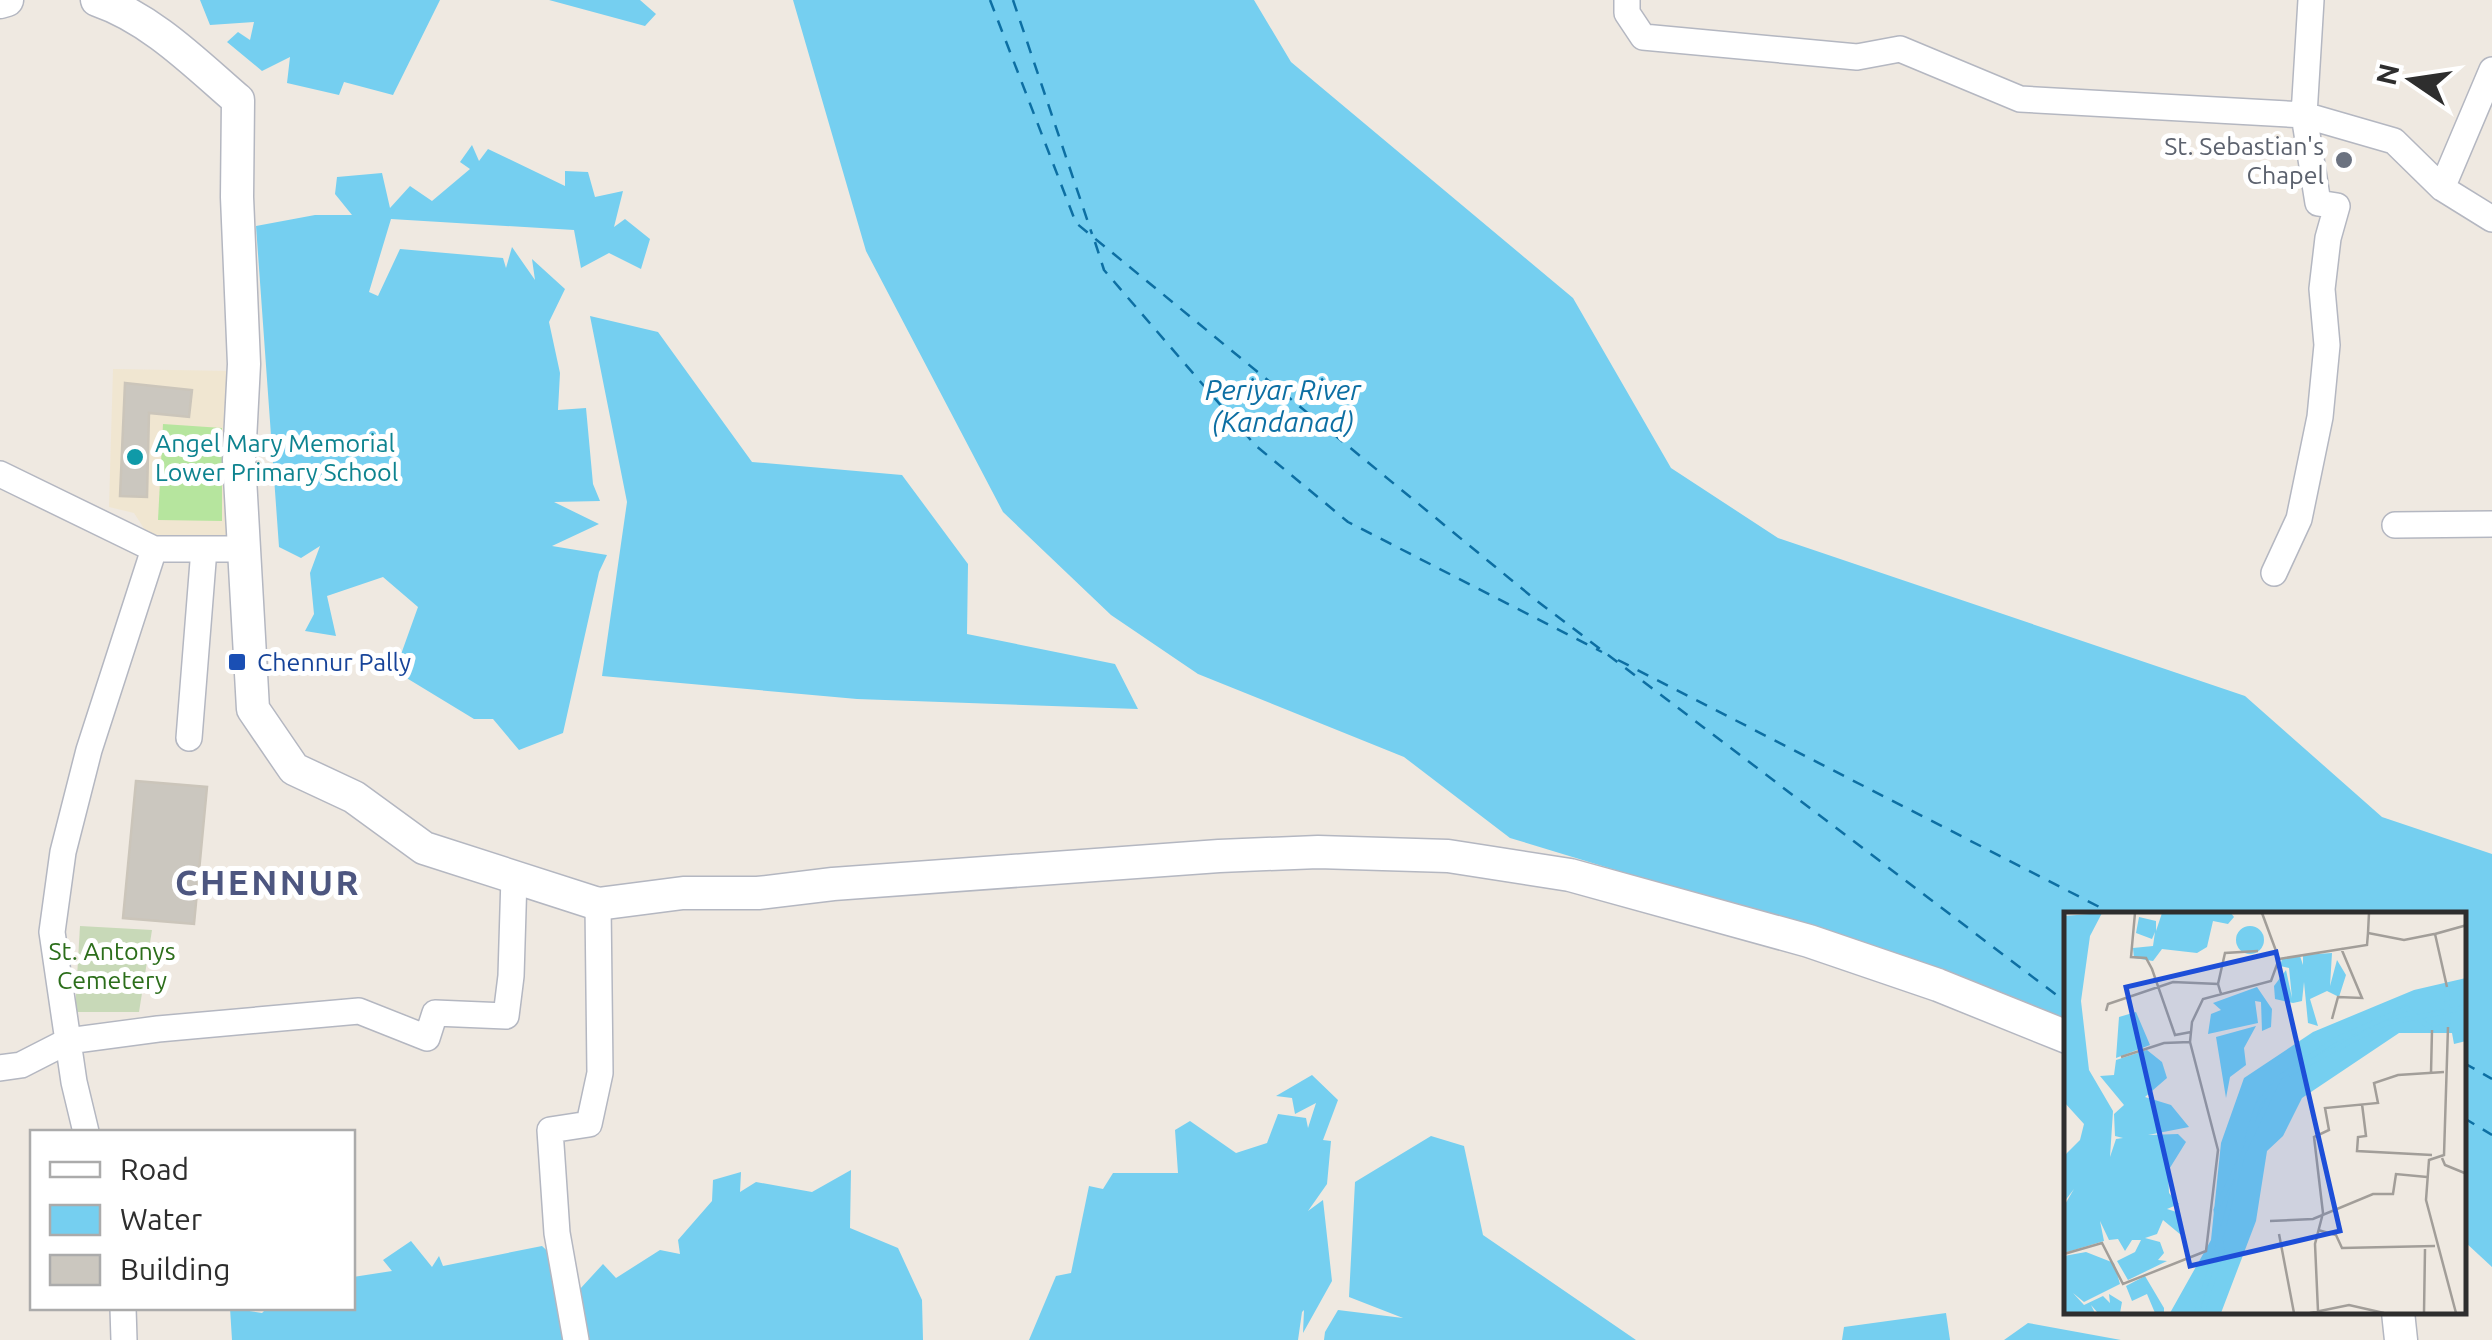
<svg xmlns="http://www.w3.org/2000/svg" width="2492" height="1340" font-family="Ubuntu,sans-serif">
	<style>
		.education { fill: #f0e6d1 }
		.green { fill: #b6e59e }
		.cemetery { fill: #c8d9b8 }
		.water { fill: #75cff0 }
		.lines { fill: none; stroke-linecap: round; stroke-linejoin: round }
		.ferry { stroke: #0d6fa3; stroke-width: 2.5; stroke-dasharray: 12 10; stroke-linecap: butt }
		.building { fill: #cbc7bf; stroke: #cbc5ba; stroke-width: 2.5 }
		.minor-casing { stroke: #b4b7c1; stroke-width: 28 }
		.tertiary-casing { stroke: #b4b7c1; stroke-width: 35 }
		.minor { stroke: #fff; stroke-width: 25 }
		.tertiary { stroke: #fff; stroke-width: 32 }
		.worship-dot { fill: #6b7280; stroke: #fff; stroke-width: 4 }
		.culture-dot { fill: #0f9aa8; stroke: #fff; stroke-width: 4 }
		.transit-dot { fill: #1a4fb4; stroke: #fff; stroke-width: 4 }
		.labels { text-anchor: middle; stroke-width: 10; stroke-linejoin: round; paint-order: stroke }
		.worship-label { font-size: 25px; fill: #5b616d; stroke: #fff; text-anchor: end }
		.culture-label { font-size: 25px; fill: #0d838f; stroke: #fff; text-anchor: start }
		.transit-label { font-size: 25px; fill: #164399; stroke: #fff; text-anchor: start }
		.park-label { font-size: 25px; fill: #2c6e1b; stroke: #fff }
		.water-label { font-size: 28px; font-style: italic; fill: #0d6fa3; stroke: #fff }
		.district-label { font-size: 35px; font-weight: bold; letter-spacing: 2.5px; fill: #4d5680; stroke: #fff }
		.inset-river { fill: none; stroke: #75cff0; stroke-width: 5 }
		.inset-road { fill: none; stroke: #a29e99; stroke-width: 2.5 }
		.view { fill: #1d4ed8; fill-opacity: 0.15; stroke: #1d4ed8; stroke-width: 5 }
		.inset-edge { fill: none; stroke: #2e2e2e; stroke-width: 5 }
	</style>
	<rect width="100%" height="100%" fill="#efe9e1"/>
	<path class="education" d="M113 369 232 371 235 535 149 536 134 513 109 507Z"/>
	<path class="green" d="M163 424 222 428V521L158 520Z"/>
	<path class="cemetery" d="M80 926 152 930 139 1012H75Z"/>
	<path class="water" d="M200 0H440L393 95 344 82 339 95 287 83 290 57 262 71 227 42 238 32 250 40 254 22 210 25Z
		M549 0H640L656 14 645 26Z
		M793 0H1254L1291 62 1573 298 1671 468 1778 538 2245 696 2382 817 2492 854V1267L2465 1242 2464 915H2067V1020L1856 943 1510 838 1404 757 1198 674 1111 615 1003 512 866 251Z
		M472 145 479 161 488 149 565 186V171L588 172 595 197 623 191 614 227 625 219 650 239 641 269 609 253 581 268 574 230 391 219 369 292 378 296 400 249 503 258 506 268 512 247 535 280 532 259 565 289 549 322 560 373 558 410 586 408 593 484 600 501 554 502 599 524 552 546 607 555 599 572 563 733 519 750 493 719H474L395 671 418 607 383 577 327 596 336 636 305 631 314 614 310 573 320 546 301 558 279 547 256 226 315 215H352L335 194 337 177 382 173 390 208 410 186 432 201 470 169 460 162Z
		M590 316 658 332 752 462 902 475 968 564 967 634 1115 664 1138 709 857 699 602 676 627 502Z
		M1312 1075 1338 1100 1323 1140 1331 1141 1327 1184 1308 1211 1323 1200 1332 1281 1303 1333 1304 1310 1302 1312 1298 1340H1029L1056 1276 1071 1273 1089 1186 1103 1189 1113 1173H1178L1175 1130 1190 1121 1236 1153 1267 1143 1278 1114 1306 1118 1308 1128 1316 1103 1295 1114 1292 1098 1276 1096Z
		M1431 1136 1464 1146 1483 1235 1636 1340H1324L1325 1332 1338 1310 1403 1318 1349 1297 1355 1182Z
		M851 1170 850 1228 898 1248 922 1300 923 1340H585L580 1289 603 1264 616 1278 660 1250 680 1254 678 1240 712 1201 713 1180 741 1172 740 1192 756 1182 812 1192Z
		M411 1241 432 1267 439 1256 443 1266 542 1246 556 1259 565 1340H232L230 1308 262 1313 267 1308H352L353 1277 392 1271 383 1260Z
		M1946 1313 1950 1340H1842L1844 1327Z
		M2028 1323 2121 1340H2004Z"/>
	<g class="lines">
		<path class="ferry" d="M990 0 1076 223 1537 601 2067 1003
			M1013 0 1092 234
			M1095 242 1104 270 1255 445 1348 522 1602 652
			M1618 660 2115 915
			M2464 1063 2492 1079
			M2464 1118 2492 1135"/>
	</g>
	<path class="building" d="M125 383 192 390 189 417 149 413 147 497 120 496Z
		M136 781 207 787 194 924 123 918Z"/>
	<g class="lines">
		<defs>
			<path id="minor" d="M1627 0V13L1643 37 1857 57 1900 49 2020 99 2304 115 2394 141 2442 188 2492 219
				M2442 188 2492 70
				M0 474 154 549
				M2395 525 2492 524
				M2274 573 2299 519 2320 417 2327 345 2322 289 2328 238 2337 206 2318 203 2304 115 2311 0
				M189 738 204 549
				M0 1068 21 1065 68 1041 158 1029 359 1011 427 1038 435 1013 506 1016 511 976 514 877
				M86 1132 74 1082 52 932 63 852 89 750 154 549H246
				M123 1308 124 1340
				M576 1340 557 1233 550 1130 589 1124 600 1073 598 904"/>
			<path id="tertiary" d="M97 0C152 19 195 63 238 100L237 197 244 364 239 460 253 709 294 769 354 797 424 848 598 904 683 893H758L833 884 1219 856 1318 852 1448 856 1570 875 1809 941 1938 985 2067 1037
				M0 2 7 0
				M2398 1312 2401 1340"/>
		</defs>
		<use href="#minor" class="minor-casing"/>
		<use href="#tertiary" class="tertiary-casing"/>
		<use href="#minor" class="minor"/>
		<use href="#tertiary" class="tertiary"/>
	</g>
	<circle class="worship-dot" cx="2344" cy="160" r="10"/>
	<circle class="culture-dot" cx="135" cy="457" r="10"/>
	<rect class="transit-dot" x="227" y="652" width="20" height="20" rx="5"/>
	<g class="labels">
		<g class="worship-label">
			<text x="2324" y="155">St. Sebastian's<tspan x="2324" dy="29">Chapel</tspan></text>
		</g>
		<g class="culture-label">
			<text x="155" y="452">Angel Mary Memorial<tspan x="155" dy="29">Lower Primary School</tspan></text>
		</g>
		<g class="transit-label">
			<text x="257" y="671">Chennur Pally</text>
		</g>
		<g class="park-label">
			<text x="112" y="960">St. Antonys<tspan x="112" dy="29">Cemetery</tspan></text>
		</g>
		<g class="water-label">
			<text x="1283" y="400">Periyar River<tspan x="1283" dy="32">(Kandanad)</tspan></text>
		</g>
		<g class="district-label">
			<text x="268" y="895">CHENNUR</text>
		</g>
	</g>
	<g transform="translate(2064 912)">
		<rect width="402" height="402" fill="#efe9e1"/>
		<path d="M38 1 26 24 17 89 25 158 49 199 46 245 52 227 59 226 51 224 50 202 60 193 36 164 50 163 52 148 83 138 98 150 103 166 81 185 107 193 125 215 84 223 114 222 122 230 104 259 105 281 115 292 103 297 116 301 117 323 99 308 93 322 81 326 96 330 100 341 94 348 103 349 64 368 53 349 71 340 77 328H68L61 339 54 327 45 328 36 309 40 329 0 341V294L10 277 0 290V244L16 228 20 212 0 190V4ZM98 1H167L170 5 164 12 149 9 143 35 133 41 98 37 89 49 70 46 69 36 89 34 91 20 88 27 72 21 75 5 92 9V19ZM172 28a14 14 0 1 1 28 0a14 14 0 1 1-28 0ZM268 41 266 74 273 48 282 63 275 85 263 79 246 87 254 114 244 111 240 70 238 89 229 91 211 87 210 74 222 58 228 86 225 56 216 54 218 47 236 44 239 53V43ZM402 66V129L390 132 388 121H335L238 186 219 224 203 239 192 309 157 401H106L147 328 157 231 180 166 249 120 350 78ZM193 75 208 97 207 115 198 119 197 90 191 89 194 111 144 122 147 102 157 98 149 91ZM72 100 86 133 52 146 55 105ZM192 114 180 136 182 153 166 165 162 186 152 125ZM22 340 50 351 56 372 20 390 9 381 20 393 39 384 46 391 45 382 58 390 56 401H34L27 393 31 401H0V344ZM81 364 100 396V401H91L83 382 68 389 62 374Z" fill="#75cff0"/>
		<path class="inset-river" d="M383 76 384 113M224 162 320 112 403 95M183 227 194 192 213 169M157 324 178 245M132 401 155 331M138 401 158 339 152 298 215 166 269 129 343 96 368 118 379 114"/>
		<path class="inset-road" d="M71 1 67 45 82 46 88 57 111 123 127 120M198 1 215 47M305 1 304 21 340 28 370 22M215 47 303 33 304 21M154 72 161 41 194 39M383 75 371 22 403 13M42 99 44 92 109 70 154 72 157 82M268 107 274 85 298 86 277 36M384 115 380 243 365 248 362 288 392 401M57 145 100 131 126 130M367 161 368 118M298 192 302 224 294 225 293 239 368 243M378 246 381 253 403 262M206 309 249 307 309 282H329L332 262 363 265M254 318 272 323 278 336 371 334M215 322 230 401M0 342 38 331 59 372 142 339 154 238 126 130 128 110 139 87 207 69 215 47M254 399 251 332 259 301 250 225 265 218 261 196 314 191 310 171 334 163 380 160M246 401 285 393 320 401M360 401 361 337"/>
		<path class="view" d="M212 40 276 319 126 354 62 75Z"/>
		<rect width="402" height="402" class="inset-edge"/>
	</g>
	<rect x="30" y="1130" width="325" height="180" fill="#ffffff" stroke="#ababab" stroke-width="2.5"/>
	<rect x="50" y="1162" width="50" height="15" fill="#ffffff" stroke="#ababab" stroke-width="2.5"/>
	<text x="120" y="1180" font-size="30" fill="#2e2e2e">Road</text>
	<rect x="50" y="1205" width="50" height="30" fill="#75cff0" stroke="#ababab" stroke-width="2.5"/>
	<text x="120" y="1230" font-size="30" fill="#2e2e2e">Water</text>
	<rect x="50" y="1255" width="50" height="30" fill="#cbc7bf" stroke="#ababab" stroke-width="2.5"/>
	<text x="120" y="1280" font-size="30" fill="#2e2e2e">Building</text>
	<g transform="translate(2412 80) rotate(283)" stroke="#ffffff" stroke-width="8" paint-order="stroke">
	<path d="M0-8L18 38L0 25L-18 38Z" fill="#2e2e2e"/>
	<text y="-15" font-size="28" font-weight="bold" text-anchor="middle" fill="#2e2e2e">N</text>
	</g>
</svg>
